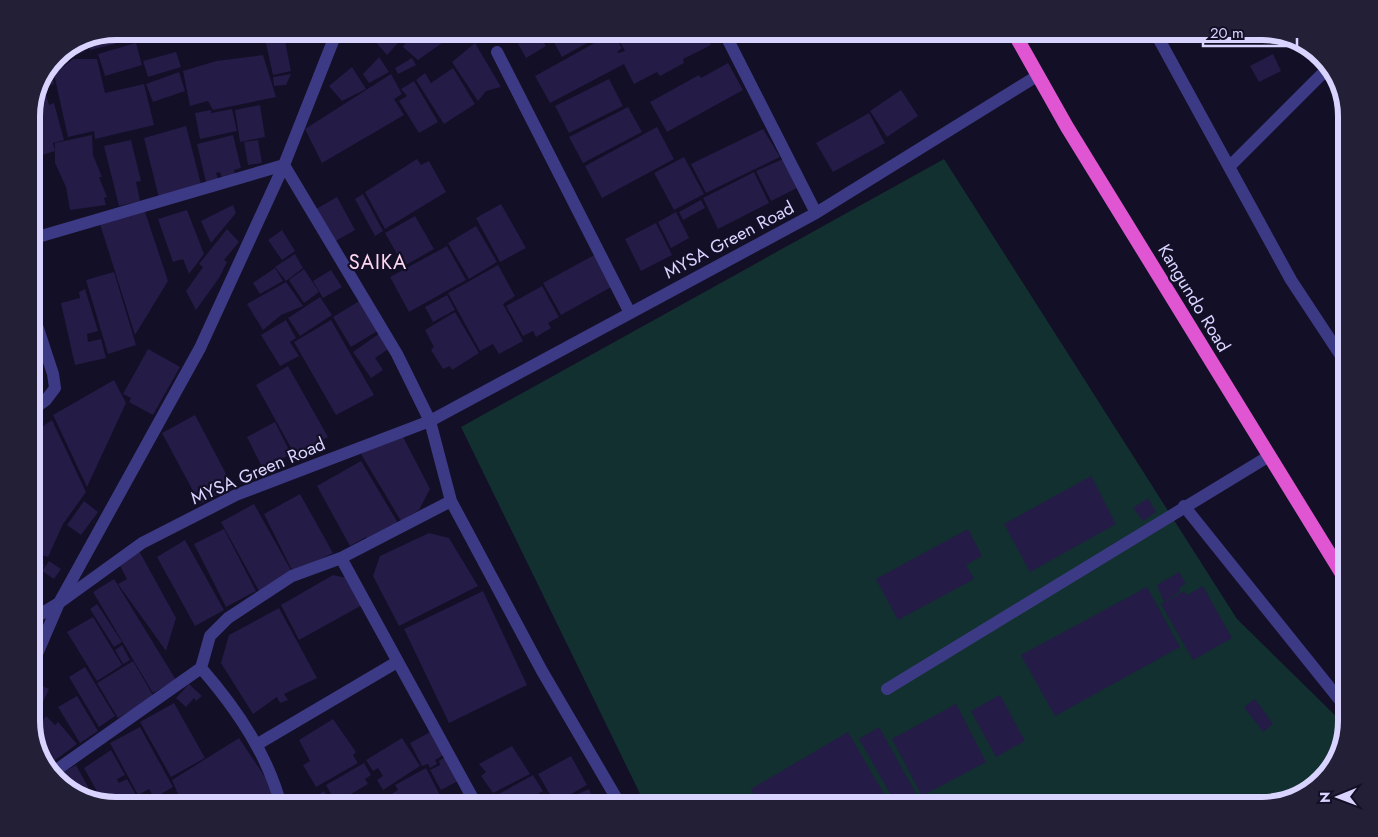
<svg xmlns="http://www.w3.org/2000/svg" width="1378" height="837" font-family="Jost,sans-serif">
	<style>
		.green { fill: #12302f }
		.building { fill: #241b47 }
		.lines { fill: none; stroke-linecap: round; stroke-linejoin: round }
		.service { stroke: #3d3a85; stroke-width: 12 }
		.minor { stroke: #3d3a85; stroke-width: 12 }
		.trunk { stroke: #e055d1; stroke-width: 14 }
		.labels { text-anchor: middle; stroke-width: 4.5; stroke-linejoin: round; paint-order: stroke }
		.street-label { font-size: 18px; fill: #d9d4ff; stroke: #130f26 }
		.quarter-label { font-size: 20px; letter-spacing: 1px; fill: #ffd6f0; stroke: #130f26 }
		.rim { fill: none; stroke: #d9d4ff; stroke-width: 6 }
	</style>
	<rect width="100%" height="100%" fill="#130f26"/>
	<path class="green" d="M944 159 1237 619 1346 726 1335 764 1305 794 1263 806H646L461 427Z"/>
	<path class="building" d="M670 34 672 38V34H705L711 45 683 59 684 63 660 76 657 72 634 84 624 64 550 103 535 76 609 35H614L622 48 617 52 618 53 625 51 616 35Z
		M528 35H539L546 46 526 58 517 42Z
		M550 35H601L562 57Z
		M284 36 291 71 273 75 265 39Z
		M373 36H402L398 43 387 55 372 38Z
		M409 36H445L449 38 418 60 403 47Z
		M143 37 90 50 87 38Z
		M82 39 84 52 55 58 56 56Z
		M136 43 142 65 105 76 98 54Z
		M475 43 501 87 486 91 478 101 452 62Z
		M176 52 181 67 148 77 143 61Z
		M1273 54 1281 71 1259 82 1250 66Z
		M263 55 276 97 213 110 208 101 190 106 183 71 216 61Z
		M379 57 389 72 369 83 363 74Z
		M412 58 416 65 398 74 395 68Z
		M73 59H97L105 93 144 84 154 125 95 139 94 131 68 137 54 74Z
		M728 63 743 90 667 132 650 102 699 75 701 78Z
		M352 67 366 89 342 101 329 86Z
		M453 68 475 104 444 124 416 80 425 73 431 83Z
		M179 72 185 91 153 102 146 84Z
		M291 74 286 85 274 86 273 77Z
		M391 74 402 94 394 99 404 115 322 163 305 129Z
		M52 75 54 84 44 87 49 105 54 103 64 140 53 143 55 151 32 158 31 110 47 77Z
		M609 79 623 106 569 133 555 106Z
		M414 81 438 122 419 133 399 101 407 96 401 89Z
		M901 90 918 116 887 137 870 111Z
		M260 105 265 137 240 142 235 110Z
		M628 107 642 132 583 163 569 137Z
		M232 109 237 131 200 139 195 113 211 110V113Z
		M869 113 885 143 833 172 816 143Z
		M186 126 202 188 159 198 144 138Z
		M657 127 674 159 602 198 585 166Z
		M763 129 780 157 706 193 691 164Z
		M92 135 93 155 102 177H99L107 197 104 198 106 205 70 210 66 187 55 163V143Z
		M233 135 241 168 234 170 235 174 222 178 220 172 216 173 218 179 206 182 197 144Z
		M131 140 141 181 136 182 140 201 119 206 104 146Z
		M258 140 262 163 248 165 244 142Z
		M684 157 704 194 674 210 654 173Z
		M417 159 421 165 429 161 446 192 385 229 365 192Z
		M783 159 797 188 771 201 756 171Z
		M754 172 769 203 718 229 703 198Z
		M363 194 383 231 375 236 355 199Z
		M337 197 355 230 334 242 316 209Z
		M701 200 705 208 683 220 679 212Z
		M501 204 526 248 500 262 476 218Z
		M233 205 236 213 211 243 201 221Z
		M144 209 168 281 135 335 99 221Z
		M187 210 204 254 189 274 183 259 173 262 158 219Z
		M676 212 689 238 671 248 658 222Z
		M415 216 434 249 404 266 385 233Z
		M656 223 672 255 641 271 625 239Z
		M476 226 497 262 469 279 448 243Z
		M227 229 239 242 224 260 227 262 219 278 196 310 186 291 203 267 199 264Z
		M282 230 295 251 282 260 268 240Z
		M447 246 466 280 409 312 390 277Z
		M295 254 303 268 286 281 275 267Z
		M596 254 613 286 561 315 543 283Z
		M498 265 515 296 503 304 523 341 499 354 493 344 480 351 448 293Z
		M275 268 283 281 260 294 253 283Z
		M304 269 319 292 304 303 289 280Z
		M331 270 342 287 323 298 313 281Z
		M114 272 136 345 108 354 86 280Z
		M286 282 303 306 281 315 263 330 247 304Z
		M542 286 559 317 548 323 551 328 536 337 533 331 523 336 506 306Z
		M85 289 98 331 87 334 88 342 101 339 106 358 75 365 61 303 80 298 79 292Z
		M447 295 455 310 433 322 425 307Z
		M320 297 332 315 300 336 288 318Z
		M361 300 379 330 351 347 333 317Z
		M455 312 479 353 452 370 450 366 443 369 431 350 434 347 425 330Z
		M286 320 296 338 290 342 299 356 280 366 261 335Z
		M331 320 374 395 336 415 294 342Z
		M380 333 390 348 375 358 383 370 371 378 353 352Z
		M32 334 43 380 38 393 31 397Z
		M148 349 180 367 153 415 129 402 131 398 123 394Z
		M288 366 328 437 295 455 256 385Z
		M114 380 126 403 87 487 53 415Z
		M195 415 233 487 200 504 162 433Z
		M52 420 86 492 63 524 48 557 42 555 31 530V435Z
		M275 422 291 454 263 469 247 437Z
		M401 433 430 489 419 510 401 521 361 454Z
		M361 461 398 523 368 541 366 537 350 546 317 486Z
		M1091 476 1116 524 1030 572 1004 524Z
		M300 494 333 553 293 572 264 514Z
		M1148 498 1156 512 1143 521 1133 508Z
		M84 501 98 512 81 535 67 525Z
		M254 504 292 572 259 591 221 522Z
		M224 529 256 591 226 607 194 544Z
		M968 529 982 556 966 565 974 579 898 620 876 579Z
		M429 533 449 538 478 586 399 626 373 576 380 556Z
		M31 539 44 566 31 590Z
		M185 540 224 610 195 626 157 557Z
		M138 549 176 618 166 651 118 584 127 579 118 562Z
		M49 561 61 569 54 579 42 571Z
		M1179 572 1186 584 1179 588 1180 591 1164 602 1157 585Z
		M333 575 351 579 364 604 299 640 281 605Z
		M114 579 176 680 153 693 93 592Z
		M1203 586 1232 638 1193 660 1161 604 1184 591 1187 595Z
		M1147 587 1180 647 1055 716 1021 655Z
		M483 591 527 685 449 723 404 629Z
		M97 604 122 642 114 647 90 609Z
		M279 608 317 678 284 694 288 700 280 703 277 697 253 714 221 663 229 635Z
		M93 617 122 665 97 681 67 632Z
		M122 645 130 660 123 664 115 650Z
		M133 661 154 697 118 718 97 683Z
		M85 667 115 716 99 727 69 677Z
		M36 683 49 689 34 722 31 720V693Z
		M189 684 202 696 196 701 194 698 186 707 176 698Z
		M1000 695 1025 741 996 757 971 711Z
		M77 696 98 731 80 743 58 707Z
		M1255 699 1273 724 1263 732 1244 707Z
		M174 703 205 758 171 777 140 722Z
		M956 704 986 762 922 796 892 739Z
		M46 716 55 725 58 722 77 744 46 767 43 764 33 733Z
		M333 719 356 752 353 755 358 763 316 787 303 765 310 761 299 740Z
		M140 727 173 787 154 798 149 789 138 795 110 743Z
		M879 727 917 795 897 806 859 739Z
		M432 731 444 755 435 760 437 764 430 768 428 764 422 766 410 743Z
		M848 732 891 806H760L751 789Z
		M239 738 275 792 270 806H183L172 780Z
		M402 738 420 766 383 790 377 780 383 776 378 768 373 771 366 760Z
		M512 746 530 774 493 793 481 776 486 772 479 764Z
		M111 750 125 775 117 779 119 783 127 779 139 800 144 797 148 806H116L103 802 84 768Z
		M571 756 587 785 555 803 538 774Z
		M445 757 458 781 441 790 430 770 440 765 439 761Z
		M364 763 371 775 365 779 368 784 336 803 326 785Z
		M76 765 96 801 73 794 56 777Z
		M426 768 443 801 434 806H395L390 795 398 790 395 785Z
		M533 775 543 791 518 806H498L493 797Z
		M589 789 596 806H558L557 803Z
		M324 791 333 806H309L307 802Z
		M467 791 475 806H440Z
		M384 795 390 806H364Z
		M542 798 549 806H529L530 804Z"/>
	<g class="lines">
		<path class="service" d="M1155 32 1291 280 1347 365
			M1229 167 1329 67
			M1184 506 1347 709
			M887 689 1269 456"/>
		<path class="minor" d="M725 34 816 213
			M497 52 630 313
			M31 239 284 165 397 354 430 421 451 501 542 671 621 806
			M31 307 53 374 55 388 46 400 31 411
			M341 558 477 806
			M31 620 59 603 142 543 236 495 430 421 816 213 1037 76
			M31 668 59 603 200 348 284 165 335 36
			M256 745 397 662
			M52 773 201 668
			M281 806C268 754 236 708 201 668L210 636 228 618 292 576 341 558 451 501"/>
		<path class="trunk" d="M1014 33 1067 127 1347 582"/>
	</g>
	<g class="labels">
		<g class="street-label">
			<text transform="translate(729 240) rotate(-28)" y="6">MYSA Green Road</text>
			<text transform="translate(1194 298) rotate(59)" y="6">Kangundo Road</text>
			<text transform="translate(258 471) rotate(-23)" y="6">MYSA Green Road</text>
		</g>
		<g class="quarter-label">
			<text x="378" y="269">SAIKA</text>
		</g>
	</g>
	<path d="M0 0H1378V837H0ZM116 40H1262A76 76 0 0 1 1338 116V721A76 76 0 0 1 1262 797H116A76 76 0 0 1 40 721V116A76 76 0 0 1 116 40Z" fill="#231f37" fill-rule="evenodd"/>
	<path class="rim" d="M116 40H1262A76 76 0 0 1 1338 116V721A76 76 0 0 1 1262 797H116A76 76 0 0 1 40 721V116A76 76 0 0 1 116 40Z"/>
	<g transform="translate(1338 797) rotate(269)" stroke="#130f26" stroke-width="4" paint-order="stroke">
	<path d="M0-4L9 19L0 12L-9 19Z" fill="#d9d4ff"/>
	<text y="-8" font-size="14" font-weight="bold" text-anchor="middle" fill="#d9d4ff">N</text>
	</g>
	<path d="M1203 38v8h94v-8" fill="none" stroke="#d9d4ff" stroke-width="2.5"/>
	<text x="1210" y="38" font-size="15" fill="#d9d4ff" stroke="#130f26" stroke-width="4" paint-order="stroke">20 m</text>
</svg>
